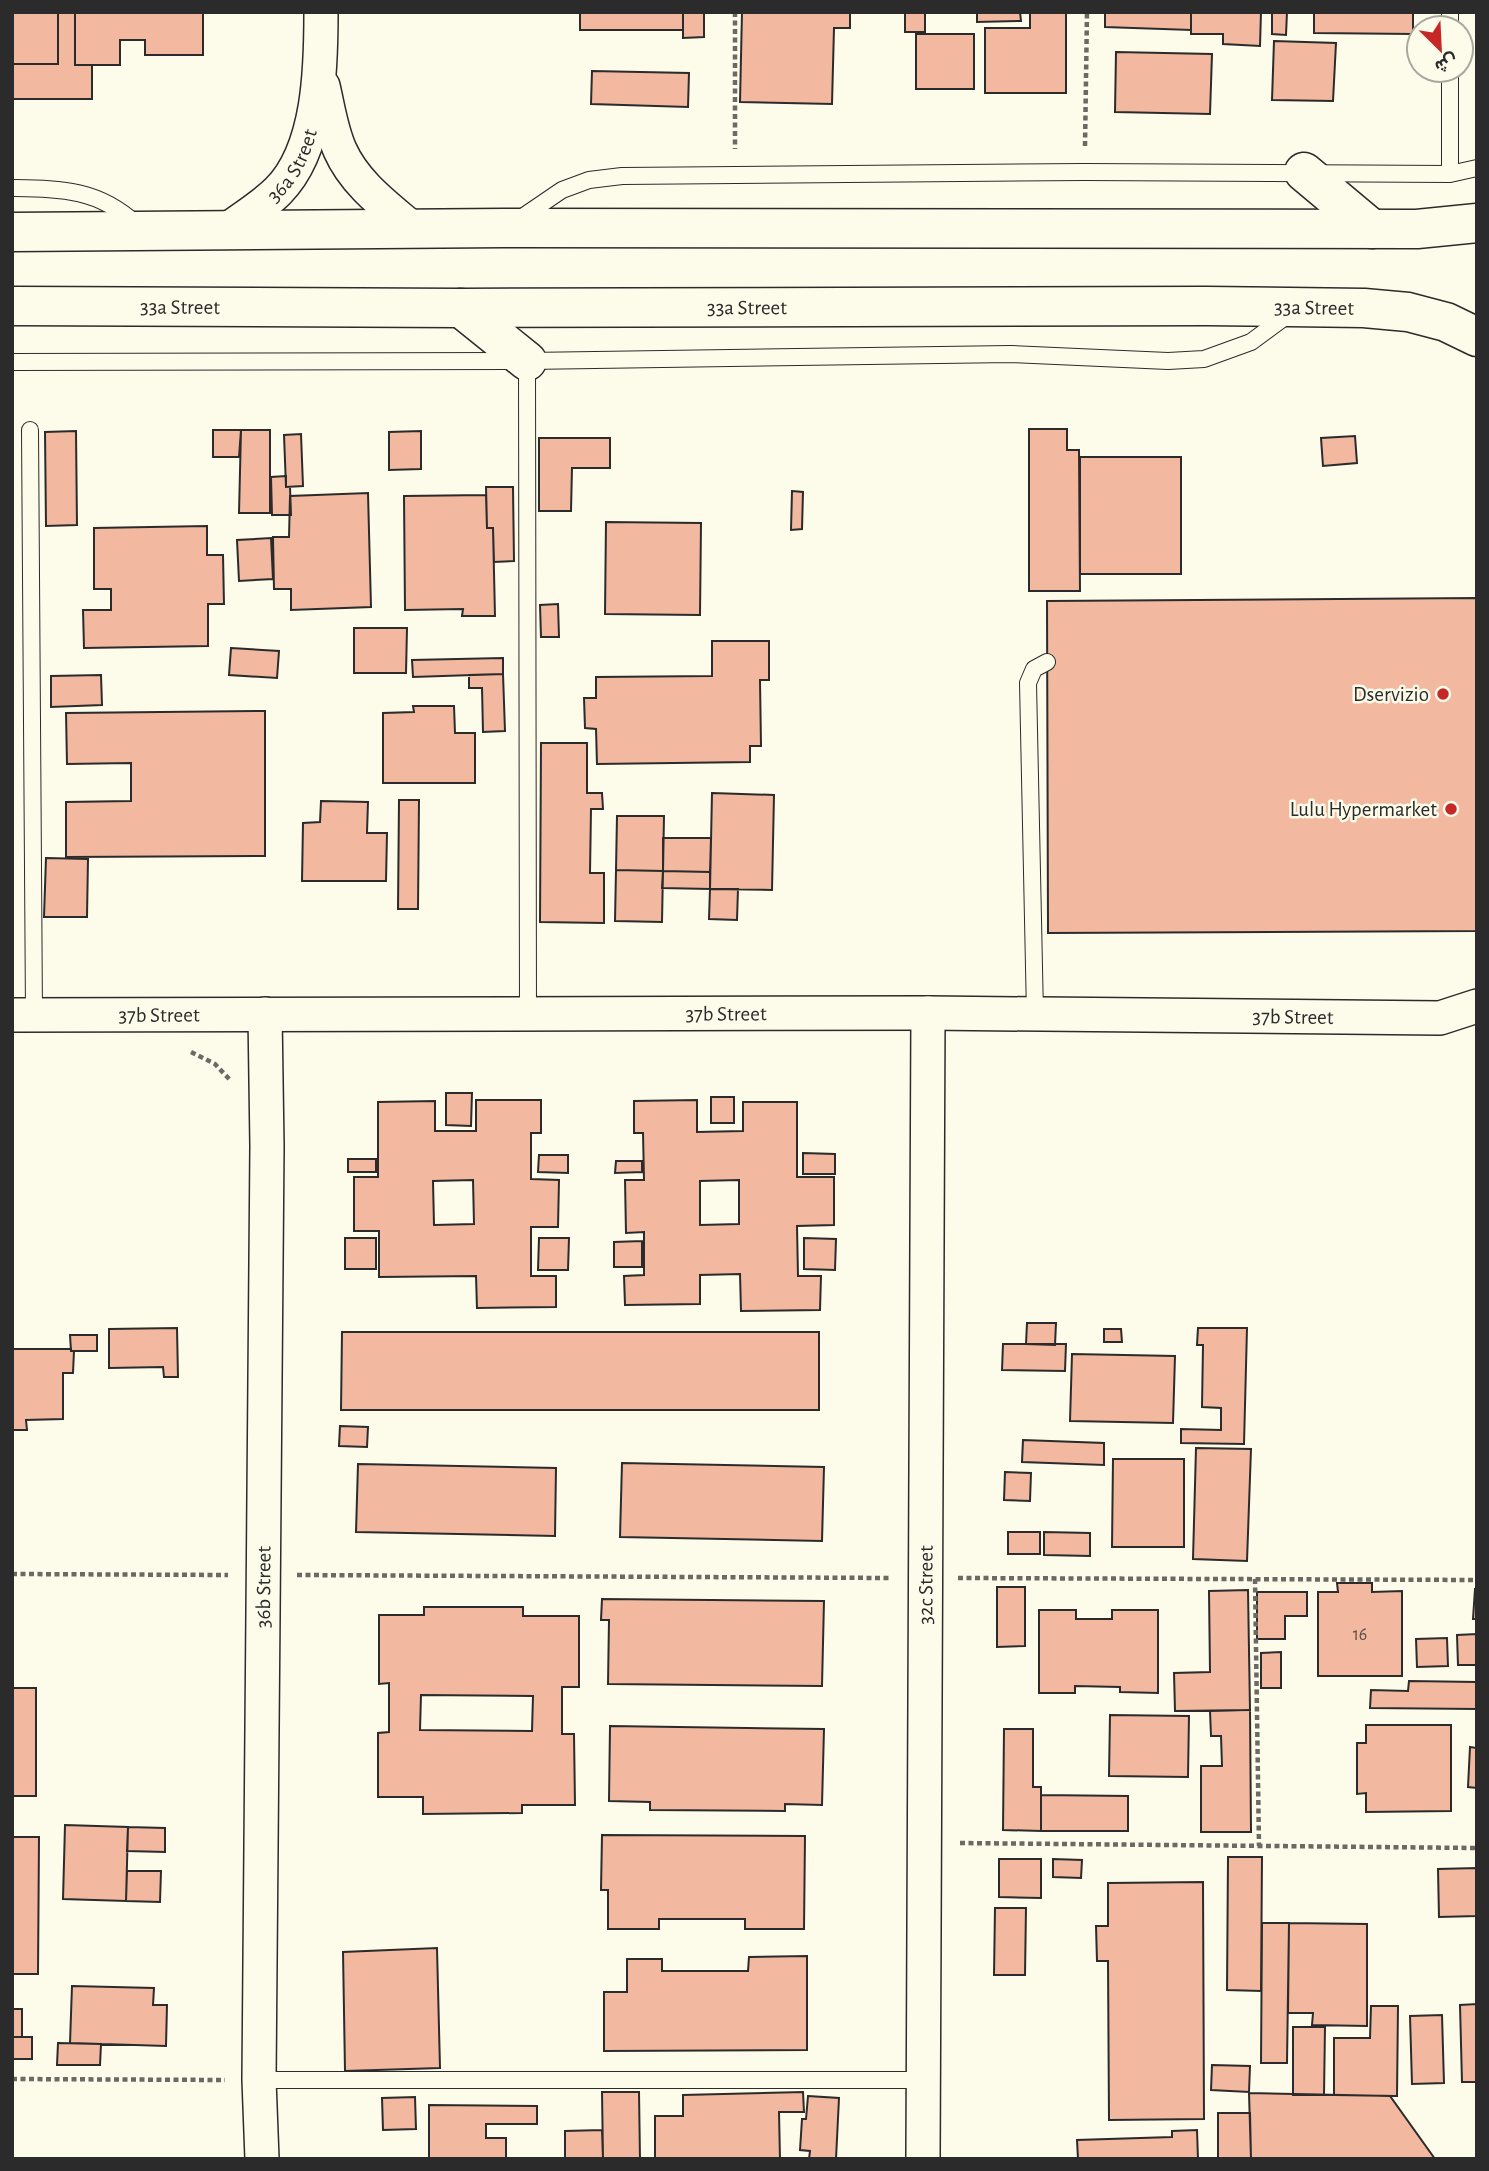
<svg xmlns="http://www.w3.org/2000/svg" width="1489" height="2171" font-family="'Alegreya Sans',Vazirmatn,sans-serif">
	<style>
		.building { fill: #f2b8a0; stroke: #2b2b2b; stroke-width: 2; fill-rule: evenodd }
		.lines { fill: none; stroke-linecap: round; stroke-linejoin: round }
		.lane-casing { stroke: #2b2b2b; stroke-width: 18 }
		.street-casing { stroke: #2b2b2b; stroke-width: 36 }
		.secondary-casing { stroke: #2b2b2b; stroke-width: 41 }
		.path { stroke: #6a6964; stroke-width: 4.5; stroke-dasharray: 5 3.5; stroke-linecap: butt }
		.lane { stroke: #fdfbea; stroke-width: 16 }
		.street { stroke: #fdfbea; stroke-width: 33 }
		.secondary { stroke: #fdfbea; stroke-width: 38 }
		.poi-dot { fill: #c62828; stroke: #fdfbea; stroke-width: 2.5 }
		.labels { text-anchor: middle; stroke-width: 5; stroke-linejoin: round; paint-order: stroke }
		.number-label { font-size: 18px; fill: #5d4e48 }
		.street-label { font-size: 21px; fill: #2b2b2b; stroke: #fdfbea }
		.poi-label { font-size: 21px; fill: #2b2b2b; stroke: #fdfbea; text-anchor: end }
	</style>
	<rect width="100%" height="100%" fill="#fdfbea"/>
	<path class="building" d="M12 12H58V64H12L13 99H12Z
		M58 12H75V65H92V99H13L12 64H58Z
		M75 12H203V55H145V40H120V65H75Z
		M580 12H683V30H580Z
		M683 12H704V37L683 38Z
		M742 12H850V28H834L832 104 740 102Z
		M905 12H925V32H905Z
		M977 12H1020L1021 21 977 22Z
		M1030 12H1066V93H985V28H1030Z
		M1105 12H1191V30L1105 27Z
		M1191 12H1261L1260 46 1223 44V34H1191Z
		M1272 12H1287L1286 35 1272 34Z
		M1314 12H1413V34L1314 33Z
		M1476 12H1477V103H1476Z
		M916 34H974V89H916Z
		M1274 41 1336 43 1333 101 1272 100Z
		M1116 52 1212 54 1210 114 1115 112Z
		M592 71 689 73 688 107 591 104Z
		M1029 429H1067V450H1079L1080 591H1029Z
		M213 430H241L239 457H213Z
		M241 430H270V513H239Z
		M76 431 77 525 46 526 45 432Z
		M421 431V469L389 470V432Z
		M301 434 303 486 286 487 284 435Z
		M1355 436 1357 463 1323 466 1321 438Z
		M539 438H610V468H572L571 511H539Z
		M1080 457H1181V574H1080Z
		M286 476V487H290L291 515H272L271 477Z
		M486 487H513L514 561 494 562 493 528H487Z
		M792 491 803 492 802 529 791 530Z
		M368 493 371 607 291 610V589H274L273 537H289L290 496Z
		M486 495 487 528H493L495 616H462L463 609 405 610 404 496Z
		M606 522 701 523 700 615 605 614Z
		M207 526V555H223L224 604H208V646L84 648 83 610H111V589H94V528Z
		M271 538 273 579 239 581 237 540Z
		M1477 598V931L1048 933 1047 601Z
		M558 604 559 637H541L540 605Z
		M354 628H407L406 673H354Z
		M712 641H769V680H760L761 746H750V762L597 764 596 729 585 728 584 698H596V677L712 676Z
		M231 648 279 651 277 678 229 675Z
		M503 658V674L413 677 412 660Z
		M503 674 505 731 483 732 482 688H469V675Z
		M101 675 102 705 51 707V676Z
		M413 706H454L455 733H475V783H383V713L414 712Z
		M265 711V856L66 857V802L131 801V763L67 764 66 713Z
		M541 743H587V793H602L603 809H591L590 873H604V923L540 922Z
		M712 793 774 795 772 890 710 889Z
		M399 800H419L418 909H398Z
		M321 801 368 802 367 833H387L386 881H302L303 823 320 822Z
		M617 816H664L663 871 616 870Z
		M663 838H711L710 872 663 871Z
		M46 858 88 859 87 917H44Z
		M616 870 663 871 662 922 615 921Z
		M663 871 710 872V889L662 888Z
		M710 889H738L737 920 709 919Z
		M446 1093H472L471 1126 446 1125Z
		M711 1097H734V1123H711Z
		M476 1100H541V1133H531V1179L559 1180 558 1227H531V1276H556V1307L477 1308 476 1276 379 1277V1231H354V1177H378V1102L435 1101V1131H476ZM473 1180 474 1224 434 1225 433 1181Z
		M697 1100V1132L743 1131V1102H797V1177H834V1225L797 1226 798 1276H821L820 1310 741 1311 740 1274 700 1275V1304L625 1305 624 1276 644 1275V1232L626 1233 625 1180H644L643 1133H634V1101ZM739 1180V1224L700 1225V1181Z
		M803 1153 835 1154V1174H803Z
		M539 1155H568V1173L538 1172Z
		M348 1159H376V1172H348Z
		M616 1161H642V1172L615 1173Z
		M345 1238H376V1269H345Z
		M539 1238H569L568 1270H538Z
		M804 1238 836 1239 835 1270 804 1269Z
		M642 1241V1267H614V1242Z
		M1027 1323H1056L1055 1345 1026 1344Z
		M177 1328 178 1377H164L163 1367 109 1368V1329Z
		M1198 1328H1247L1244 1444 1181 1443V1429L1221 1430V1408L1202 1407 1203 1345H1197Z
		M1104 1329H1121L1122 1342H1104Z
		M342 1332H819V1410H341Z
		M70 1335H97V1351H71Z
		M1003 1344H1066L1065 1371 1002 1370Z
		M12 1349H71V1351H74L73 1373H63V1419L26 1420 27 1430H12Z
		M1072 1354 1175 1356 1173 1423 1070 1421Z
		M340 1426 368 1427 367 1447 339 1446Z
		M1023 1440 1104 1443V1465L1022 1462Z
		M1196 1448 1251 1449 1247 1561 1193 1559Z
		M1113 1459H1184V1547H1112Z
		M622 1463 824 1467 822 1541 620 1537Z
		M358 1464 556 1468 555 1536 356 1532Z
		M1005 1472 1031 1473 1030 1501 1004 1500Z
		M1008 1532H1040V1554H1008Z
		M1044 1532 1090 1533V1556L1044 1555Z
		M1337 1583H1372V1592L1402 1591V1676H1318V1592H1338Z
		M997 1587H1025V1646L997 1647Z
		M1475 1589H1477V1619H1473Z
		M1248 1590 1250 1710 1175 1711 1174 1673 1210 1672 1209 1591Z
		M1257 1592H1307V1616H1285V1639H1257Z
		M602 1599 824 1601 822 1686 608 1684 609 1620H601Z
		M424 1607H523V1616H579V1687H562V1734H574L575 1805H522V1813L423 1814V1797H378V1733L389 1732V1683L379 1684V1615H424ZM421 1695 533 1696 532 1731 420 1730Z
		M1039 1610H1076V1619H1112V1610H1158V1693L1120 1692V1687L1075 1686V1693H1039Z
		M1477 1634V1665H1458L1457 1635Z
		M1447 1638 1448 1666 1417 1667 1416 1639Z
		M1281 1652V1688H1261V1653Z
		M1409 1681 1477 1682V1709L1370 1708 1371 1690 1408 1691Z
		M12 1688H36V1796H12Z
		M1250 1710 1251 1832H1201V1766H1222L1221 1736H1211L1210 1711Z
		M1110 1715 1189 1716 1188 1777 1109 1776Z
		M1366 1725H1451V1811L1366 1812V1793L1357 1794V1743H1366Z
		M610 1726 824 1729 822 1805 785 1804V1811L650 1810V1802L609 1801Z
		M1004 1729H1033V1787H1041V1831L1003 1830Z
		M1470 1747 1477 1748V1788L1468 1787Z
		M1041 1795 1128 1796V1831H1041Z
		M65 1825 128 1827 126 1901 63 1899Z
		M128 1827 165 1828V1852L127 1851Z
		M602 1835 805 1836 804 1929H745V1919H659V1929H608V1890H601Z
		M12 1837H39L38 1974H12Z
		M1228 1857H1262L1261 1991 1227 1990Z
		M999 1859H1041V1898L999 1897Z
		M1053 1859 1082 1860 1081 1878 1053 1877Z
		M1477 1868V1916L1439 1917 1438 1869Z
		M127 1871H161L160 1902 126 1901Z
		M1203 1882 1204 2119 1109 2120 1108 1961H1097L1096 1926H1108V1883Z
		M995 1908H1026L1025 1975H994Z
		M1262 1923H1289L1287 2063H1261Z
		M1289 1923 1367 1924V2026L1312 2025 1313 2013H1288Z
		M437 1948 440 2068 345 2071 343 1952Z
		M807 1956V2050L604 2051V1992H627V1959H662V1971H748L749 1957Z
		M72 1986 154 1988 153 2005H167L166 2046 70 2043Z
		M1477 2004V2082H1462L1460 2005Z
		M1371 2006H1398L1397 2096 1334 2095V2038H1370Z
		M12 2009H22V2037H12Z
		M1442 2015 1444 2083 1412 2084 1410 2016Z
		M1293 2027H1325L1324 2095H1293Z
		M12 2037H32V2059H12Z
		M58 2043 101 2044 100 2065H57Z
		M1212 2065 1250 2066 1249 2092 1211 2090Z
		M602 2092H639L640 2159H603Z
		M803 2092 804 2112H779L780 2159H655V2116H683V2095Z
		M1249 2093 1390 2096 1435 2159H1251Z
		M808 2096 839 2098 836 2159H809L810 2151 800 2150 802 2119H806Z
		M415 2097 416 2129 383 2130 382 2098Z
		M429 2105 537 2106V2124H486V2138H506V2159H429Z
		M1218 2113H1250L1251 2159H1218Z
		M602 2130 603 2159H565V2131Z
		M1197 2130 1198 2159H1078L1077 2140 1172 2137V2131Z"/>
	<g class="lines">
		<defs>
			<path id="lane" d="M1450 28V12
				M1450 174V70
				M12 188C62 189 98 189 136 224
				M518 220 562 190 589 180 622 176 1084 172 1450 174 1477 168
				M527 361 528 1013
				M12 362 527 361 1011 354 1168 361 1204 359 1251 342 1289 314
				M30 430 34 1014
				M1035 1014 1028 683 1034 669 1047 662
				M259 2080H924"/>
			<g id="street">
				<path d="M323 86C328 107 331 130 340 150 355 184 386 206 414 230"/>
				<path id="s1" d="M227 230C244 217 263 206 278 191 320 149 321 67 321 12"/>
				<path id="s2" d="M12 1015 928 1013 1440 1018 1477 1006"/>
				<path id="s3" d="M262 2159 259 2080 267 1146 265 1014"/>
				<path id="s4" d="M923 2159 928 1013"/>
			</g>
			<g id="secondary">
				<path d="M1304 172 1372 229"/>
				<path d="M12 232 504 228 1417 229 1477 223"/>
				<path id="s5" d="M12 306 461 308 1206 306 1364 308 1408 312 1446 322 1477 337"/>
				<path d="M461 308 527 361"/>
			</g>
		</defs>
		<use href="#lane" class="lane-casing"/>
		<use href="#street" class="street-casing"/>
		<use href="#secondary" class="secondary-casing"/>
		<path class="path" d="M735 12V149
			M1085 146 1087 12
			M191 1052 215 1064 231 1081
			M12 1574 228 1575
			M297 1575 890 1578
			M958 1578 1477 1580
			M1255 1579 1259 1846
			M960 1843 1477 1848
			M12 2079 225 2080"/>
		<use href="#lane" class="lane"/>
		<use href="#street" class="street"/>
		<use href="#secondary" class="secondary"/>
	</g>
	<g class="poi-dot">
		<circle cx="1443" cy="694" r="7"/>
		<circle cx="1451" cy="809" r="7"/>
	</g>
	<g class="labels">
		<g class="number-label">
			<text x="1360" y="1640">16</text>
		</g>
		<g class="street-label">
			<text dy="7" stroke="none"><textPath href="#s1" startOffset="94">36a Street</textPath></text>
			<text dy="7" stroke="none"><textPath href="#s5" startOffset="168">33a Street</textPath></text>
			<text dy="7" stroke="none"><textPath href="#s5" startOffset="735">33a Street</textPath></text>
			<text dy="7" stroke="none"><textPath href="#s5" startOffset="1302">33a Street</textPath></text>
			<text dy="7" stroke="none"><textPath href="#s2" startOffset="714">37b Street</textPath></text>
			<text dy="7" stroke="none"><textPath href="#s2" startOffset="147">37b Street</textPath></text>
			<text dy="7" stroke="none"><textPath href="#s2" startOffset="1281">37b Street</textPath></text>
			<text dy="7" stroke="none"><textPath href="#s3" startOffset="572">36b Street</textPath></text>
			<text dy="7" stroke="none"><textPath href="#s4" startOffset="574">32c Street</textPath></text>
		</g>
		<g class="poi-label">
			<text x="1429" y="701">Dservizio</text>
			<text x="1437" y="816">Lulu Hypermarket</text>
		</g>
	</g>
	<rect width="1489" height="2171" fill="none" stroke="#2b2b2b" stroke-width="28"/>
	<g transform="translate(1440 49) rotate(156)"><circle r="33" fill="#fdfbea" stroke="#a9a89e" stroke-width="2"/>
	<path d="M0-5L12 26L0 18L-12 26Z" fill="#c62828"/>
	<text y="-10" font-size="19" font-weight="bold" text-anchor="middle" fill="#2b2b2b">ش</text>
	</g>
</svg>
